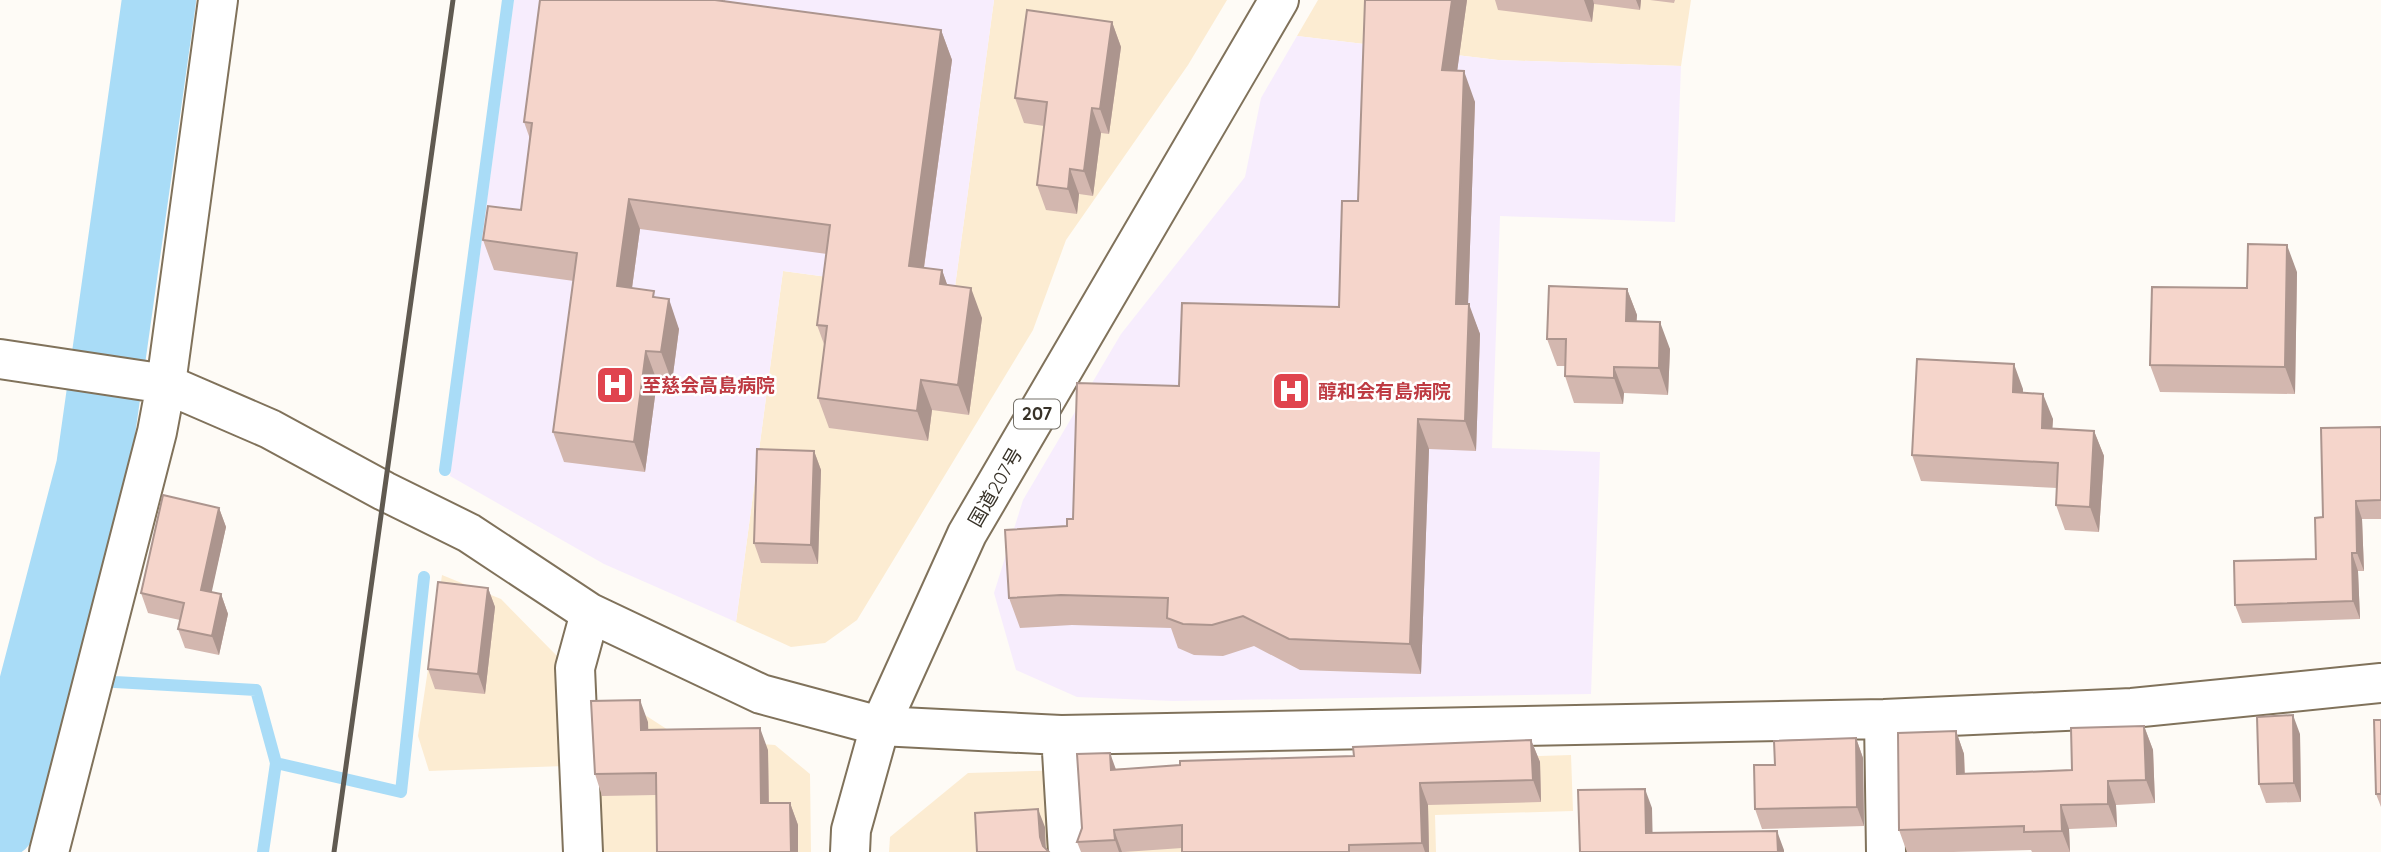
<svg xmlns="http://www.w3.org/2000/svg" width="2381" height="852" font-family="Quicksand,'Noto Sans JP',sans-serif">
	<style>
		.built { fill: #fcecd2 }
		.medical { fill: #f7edfd }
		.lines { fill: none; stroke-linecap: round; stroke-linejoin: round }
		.stream { stroke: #a9dcf7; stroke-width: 12 }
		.river { stroke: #a9dcf7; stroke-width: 74 }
		.minor-casing { stroke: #80725b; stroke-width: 42 }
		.highway-casing { stroke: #80725b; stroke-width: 42 }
		.minor { stroke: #fff; stroke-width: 38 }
		.highway { stroke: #fff; stroke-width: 38 }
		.rail { stroke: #605a51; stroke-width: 5 }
		.wall { fill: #d3b7af }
		.shaded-wall { fill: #ac958e }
		.building { fill: #f5d5cb; stroke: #ac958e; stroke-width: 2 }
		.labels { text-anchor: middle; stroke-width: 5; stroke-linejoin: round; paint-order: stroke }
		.shield { fill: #fff; stroke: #747068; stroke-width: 2 }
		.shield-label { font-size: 18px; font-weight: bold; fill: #383228 }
		.health-label { font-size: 19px; font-weight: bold; fill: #be3a42; stroke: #fff; text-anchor: start }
		.street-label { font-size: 19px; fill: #383228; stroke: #fff }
	</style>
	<rect width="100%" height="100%" fill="#fefbf6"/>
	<path class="built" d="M994 0H1227L1188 65 1066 240 1033 330 857 620 825 643 791 647 736 622 783 271 954 294Z
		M1318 0H1691L1681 66 1498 60 1297 36Z
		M442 575 501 599 557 656 590 718 645 715 679 737 775 745 810 774 811 852H569L565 766 429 771 418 736Z
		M1571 755 1573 811 1435 815 1436 852H889L890 837 968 773Z"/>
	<path class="medical" d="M514 0H994L954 294 783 271 736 622 604 564 450 476Z
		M1297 36 1498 60 1681 66 1675 222 1500 216 1492 448 1600 452 1591 694 1173 701 1077 697 1016 670 994 593 1023 500 1121 334 1245 177 1261 98Z"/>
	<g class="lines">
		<path class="stream" d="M445 470 508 0
			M41 667 115 682 256 690 276 763 263 852
			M276 763 401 792 424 577"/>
		<path class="river" d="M0 822 93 468 159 0"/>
		<defs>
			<path id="minor" d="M0 359 166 384 270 429 384 491 469 533 590 613 761 694 880 726 1061 735 1884 719 2132 708 2381 683
				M1884 719 1886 852
				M1061 735 1068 852
				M49 852 157 432 166 384 218 0
				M583 852 575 668 590 613"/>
			<path id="highway" d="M850 852 851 830 880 726 967 534 1279 0"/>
		</defs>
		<use href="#minor" class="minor-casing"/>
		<use href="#highway" class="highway-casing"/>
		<use href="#minor" class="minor"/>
		<use href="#highway" class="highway"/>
		<path class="rail" d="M334 852 453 0"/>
	</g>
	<path class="wall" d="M725 0V1L941 30 952 60 924 268 942 270 947 285 982 318 969 415 932 410 928 441 829 428 818 398 825 347 817 325 827 254 640 229 632 288 656 297 679 329 672 382 657 381 645 472 564 462 553 432 574 281 494 270 483 240 521 210 530 139 524 122Z
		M1365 0H1467L1457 71 1475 102 1468 304 1480 334 1476 451 1429 449 1421 674 1300 670 1254 646 1223 656 1194 655 1178 648 1171 628 1072 625 1020 628 1009 598 1179 386 1339 307 1358 201Z
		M1495 0H1641L1640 10 1594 4 1592 22 1498 10Z
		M1650 0H1675L1674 3Z
		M1112 22 1121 47 1109 134 1101 133 1093 196 1079 194 1077 214 1046 210 1037 185 1044 126 1024 123 1015 98Z
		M2297 272 2295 394 2160 392 2150 365 2247 288Z
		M1627 289 1637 315 1636 321 1670 349 1668 395 1624 393 1623 404 1574 403 1565 376V366H1557L1547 339Z
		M2023 389V392L2053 419 2052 428 2094 431 2104 456 2099 532 2065 530 2056 505 2057 488 1921 481 1912 455Z
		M2381 427V519H2362L2364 571H2358L2360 619 2242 623 2235 605 2316 559 2323 517Z
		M814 451 821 470 818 564 761 563 754 543Z
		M219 508 226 527 211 592 221 594 228 614 219 655 185 648 178 629 180 620 148 613 141 593Z
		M488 588 495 607 485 694 435 689 428 669Z
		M2381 720V807L2376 794Z
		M648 722V730L768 750 769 803H790L798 825V852H657L656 795 602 796 595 774Z
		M2144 726 2153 750 2155 803 2116 805 2117 827 2069 829 2070 852H2032L2031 850 1953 852H1907L1899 830 1956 731 1964 754 1965 773 2023 772 2072 770Z
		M2300 734 2301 802 2266 803 2259 784Z
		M1856 738 1863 758 1864 826 1762 829 1755 809 1775 765Z
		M1531 740 1540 762 1541 802 1428 805 1429 852H1182V848L1124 852H1081L1077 842 1116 769 1354 756Z"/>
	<path class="shaded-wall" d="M1452 0H1467L1453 101 1442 70Z
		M1584 0H1593L1594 4 1592 22Z
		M1636 0H1641L1640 10Z
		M1112 22 1121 47 1109 134 1100 109Z
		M941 30 952 60 920 296 909 266Z
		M1464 71 1475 102 1467 334 1456 304Z
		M1092 108 1101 133 1093 196 1084 171Z
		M1070 169 1079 194 1077 214 1068 189Z
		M629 199 640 229 628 317 617 286Z
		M2287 245 2297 272 2295 394 2285 367Z
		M942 270 953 301 940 284Z
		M971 288 982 318 969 415 958 385Z
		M1627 289 1637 315 1635 348 1626 321Z
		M669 299 679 329 672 382 661 352Z
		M1469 304 1480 334 1476 451 1465 421Z
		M1660 322 1670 349 1668 395 1659 368Z
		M646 351 657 381 645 472 634 442Z
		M2014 364 2023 389 2022 417 2013 392Z
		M1614 367 1624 393 1623 404 1614 378Z
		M921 380 932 410 928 441 917 411Z
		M2043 394 2053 419 2051 453 2042 428Z
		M1418 419 1429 449 1421 674 1410 644Z
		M2094 431 2104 456 2099 532 2090 507Z
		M814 451 821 470 818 564 811 545Z
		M2356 501 2362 519 2364 571 2357 553Z
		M219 508 226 527 208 609 201 590Z
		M2352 553 2358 571 2360 619 2353 601Z
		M488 588 495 607 485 694 478 674Z
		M221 594 228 614 219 655 212 636Z
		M640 700 648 722 649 752 641 730Z
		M2293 715 2300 734 2301 802 2294 783Z
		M2144 726 2153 750 2155 803 2146 780Z
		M760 728 768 750 769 825 761 803Z
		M1956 731 1964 754 1965 797 1957 774Z
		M1856 738 1863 758 1864 826 1857 807Z
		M1531 740 1540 762 1541 802 1533 780Z
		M1110 753 1118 775 1111 770Z
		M2108 781 2116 805 2117 827 2108 804Z
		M1420 783 1428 805 1429 852H1425L1422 843Z
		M1645 789 1652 808 1653 852 1646 833Z
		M790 803 798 825V852H791Z
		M2061 805 2069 829 2070 852 2062 831Z
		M1038 809 1045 827 1046 852 1040 837Z
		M1114 830 1122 852H1119L1115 840Z
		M1777 831 1784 850V852H1778Z"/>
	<path class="building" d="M540 0H715L941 30 909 266 942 270 940 284 971 288 958 385 921 380 917 411 818 398 827 326 817 325 830 225 629 199 617 286 654 291 653 297 669 299 661 352 646 351 634 442 553 432 577 253 483 240 488 206 521 210 532 123 524 122Z
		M1365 0H1452L1442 70 1464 71 1456 304H1469L1465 421 1418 419 1410 644 1289 639 1243 616 1212 625 1183 624 1167 618 1168 598 1061 595 1009 598 1005 530 1067 526V519H1073L1077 383 1179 386 1182 303 1339 307 1342 201H1358Z
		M1027 10 1112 22 1100 109 1092 108 1084 171 1070 169 1068 189 1037 185 1047 102 1015 98Z
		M2248 244 2287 245 2285 367 2150 365 2152 287 2247 288Z
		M1549 286 1627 289 1626 321 1660 322 1659 368 1614 367V378L1565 376 1566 339H1547Z
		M1917 359 2014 364 2013 392 2043 394 2042 428 2094 431 2090 507 2056 505 2058 463 1912 455Z
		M2381 427V500L2356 501 2357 553H2352L2353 601 2235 605 2234 561 2316 559 2315 518 2323 517 2321 428Z
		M757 449 814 451 811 545 754 543Z
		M163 495 219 508 201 590 221 594 212 636 178 629 184 603 141 593Z
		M438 582 488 588 478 674 428 669Z
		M640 700 641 730 760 728 761 803H790L791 852H657L656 773 595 774 591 701Z
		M2293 715 2294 783 2259 784 2257 717Z
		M2374 720H2381V794H2376Z
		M2144 726 2146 780 2108 781V804L2061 805 2062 831 2024 832V826L1899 830 1898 733 1956 731 1957 774 2023 772 2072 770 2071 728Z
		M1856 738 1857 807 1755 809 1754 765H1775L1774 741Z
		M1531 740 1533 780 1420 783 1422 843 1349 845V852H1182V825L1114 830 1115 840 1077 842 1082 828 1077 754 1110 753 1111 770 1180 765V761L1354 756 1353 747Z
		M1645 789 1646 833 1777 831 1778 852H1580L1578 790Z
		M1038 809 1040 837 1043 846 1049 852H977L975 813Z"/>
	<defs>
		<symbol id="hospital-square" viewBox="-11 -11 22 22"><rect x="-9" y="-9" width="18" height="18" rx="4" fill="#e0444e" stroke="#fff"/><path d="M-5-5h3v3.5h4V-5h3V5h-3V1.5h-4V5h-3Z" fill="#fff"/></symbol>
	</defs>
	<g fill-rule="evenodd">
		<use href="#hospital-square" x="593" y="363" width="44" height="44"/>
		<use href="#hospital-square" x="1269" y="369" width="44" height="44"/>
	</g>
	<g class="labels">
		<rect class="shield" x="1014" y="399.5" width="46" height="29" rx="5"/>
		<g class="shield-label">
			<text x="1037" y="420">207</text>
		</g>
		<g class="health-label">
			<text x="642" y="392">至慈会高島病院</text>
			<text x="1318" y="398">醇和会有島病院</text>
		</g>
		<g class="street-label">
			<text transform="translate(995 487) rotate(-60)" y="7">国道207号</text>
		</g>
	</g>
</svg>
